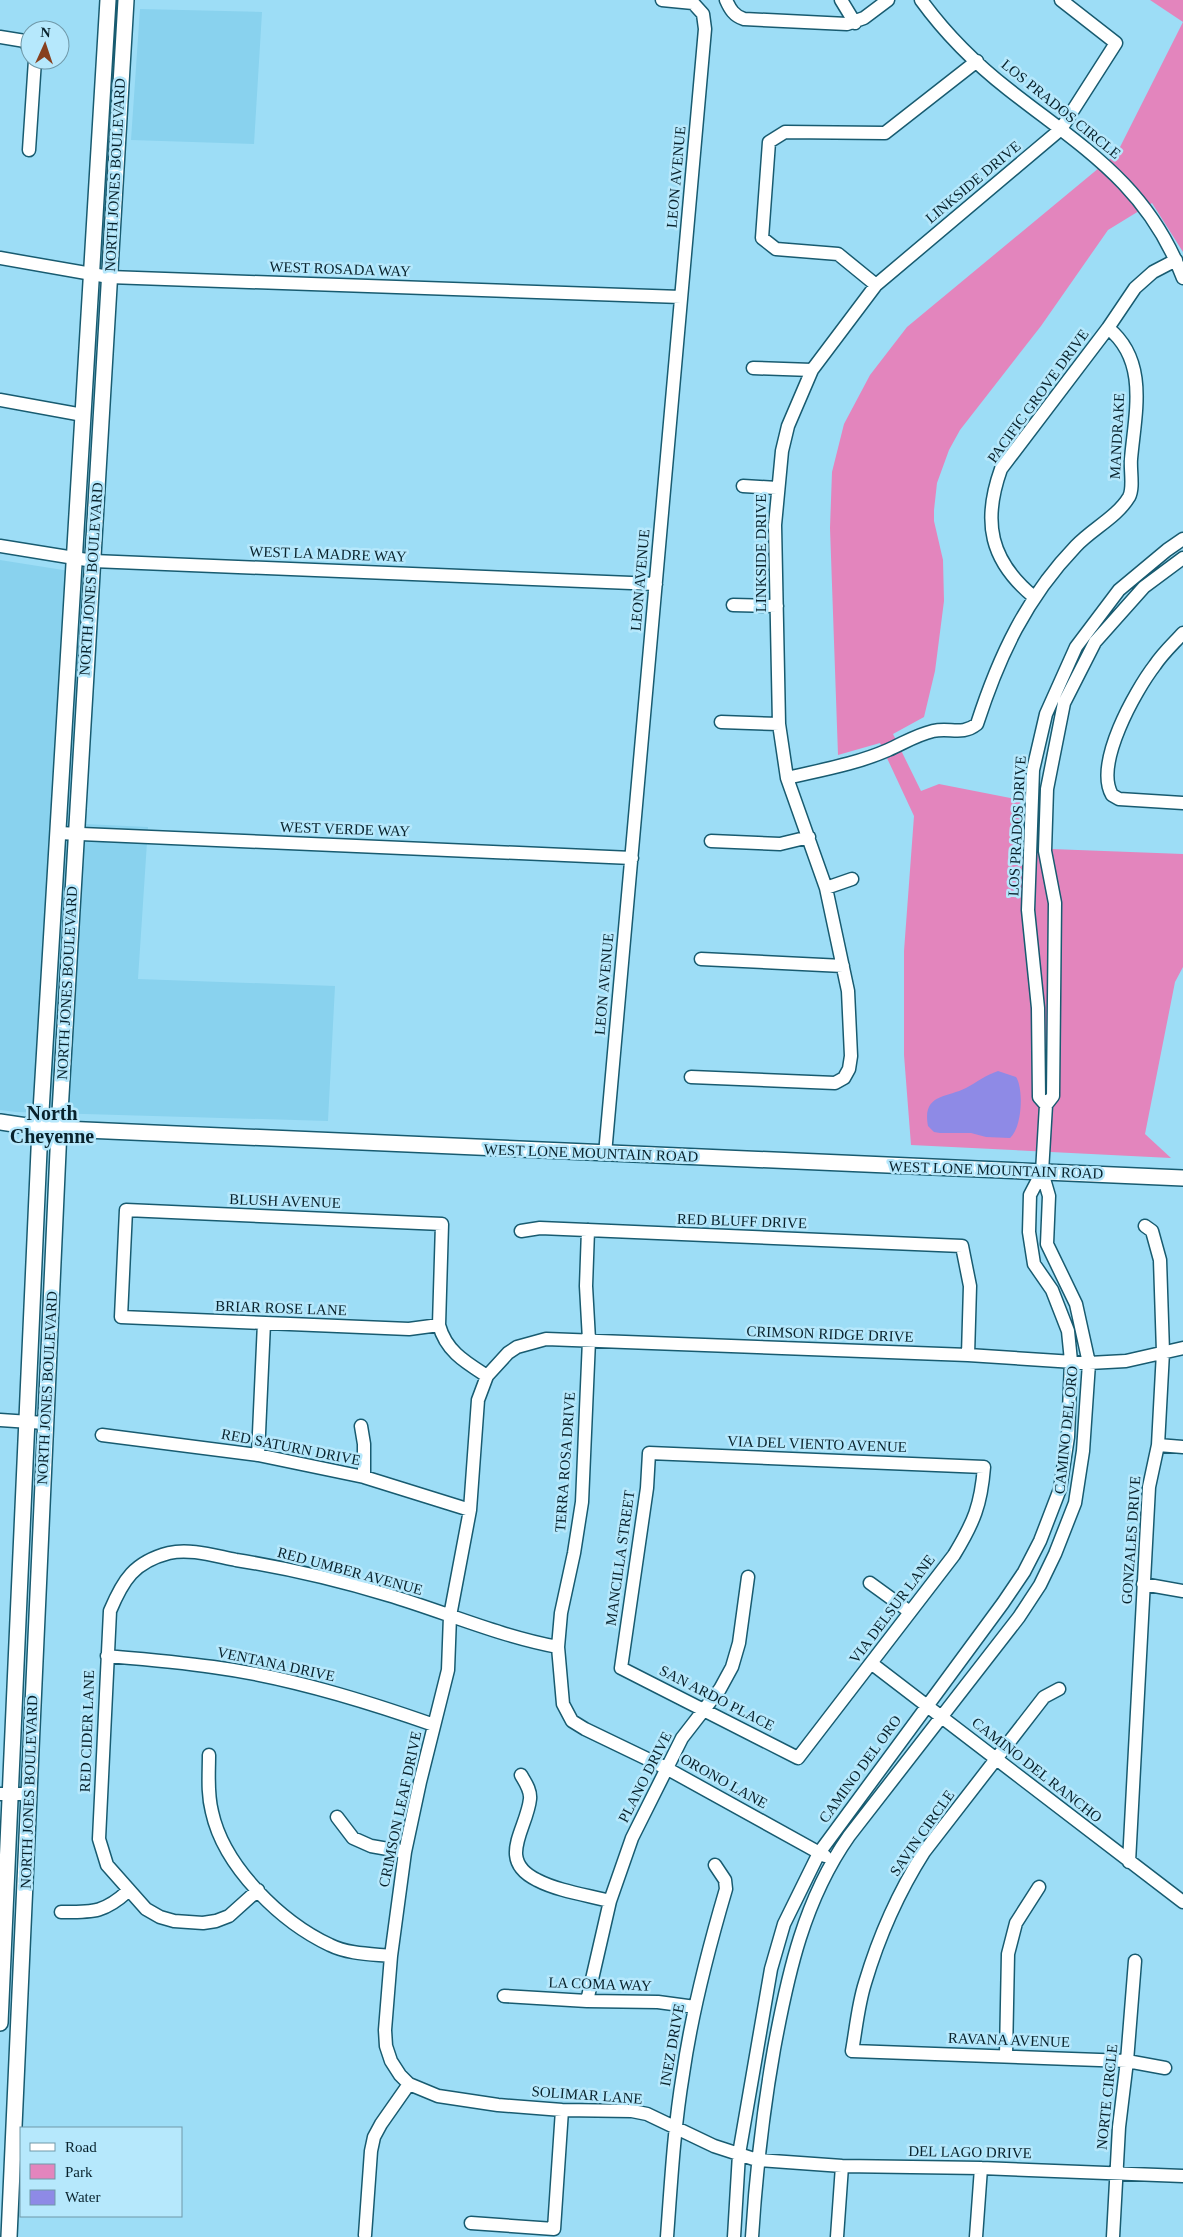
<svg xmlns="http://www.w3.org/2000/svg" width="1183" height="2237" font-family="Georgia,serif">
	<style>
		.built { fill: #89d2ee }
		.green { fill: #e385bd }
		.water { fill: #8e8ae6 }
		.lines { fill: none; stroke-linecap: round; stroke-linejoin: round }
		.minor-casing { stroke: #185b70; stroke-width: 15 }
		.major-casing { stroke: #185b70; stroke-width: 18 }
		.minor { stroke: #fff; stroke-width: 12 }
		.major { stroke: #fff; stroke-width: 15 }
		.labels { text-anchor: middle; stroke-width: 5; stroke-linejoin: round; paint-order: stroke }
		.street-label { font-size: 15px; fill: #08222c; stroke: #b6e8fc }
		.district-label { font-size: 20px; font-weight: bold; fill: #08222c; stroke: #b6e8fc }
	</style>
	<rect width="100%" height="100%" fill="#9dddf6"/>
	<path class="built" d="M140 9 262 12 254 144 131 140Z
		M0 560 101 576 85 824 148 827 138 979 335 986 328 1121 16 1112 0 1110Z"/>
	<path class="green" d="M1150 0H1183V252L1152 203 1108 230 1041 326 960 430 949 450 937 483 934 510V521L943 560 944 601 935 671 924 717 893 734 921 791 939 784 1020 800 1025 848 1183 854V967L1175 982 1145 1134 1171 1158 911 1145 904 1055V951L914 816 880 743 838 755 830 528 832 472 844 424 870 375 907 327 1117 153 1183 22Z"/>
	<path class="water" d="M998 1071 1016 1077C1024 1089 1022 1128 1010 1138L986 1137 971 1133H940L934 1132 928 1126C922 1094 946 1098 966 1088 977 1082 986 1075 998 1071Z"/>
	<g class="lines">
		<defs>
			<path id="minor" d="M726 0C730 9 734 16 744 19L847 24 864 18 888 0
				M841 0 855 23
				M921 0C945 33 976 64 1008 89 1083 148 1147 184 1183 278
				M0 37 25 41 30 50
				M29 150 35 60
				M0 258 109 277 681 297
				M876 285 838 254 776 249 762 238 769 142 785 132 885 133 977 61
				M753 368 812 370
				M0 400 83 415
				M743 486 777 488
				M0 546 93 561 656 584
				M1034 597C990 561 982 522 1001 469L1108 328 1135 288 1153 272 1176 260
				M733 605 777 606
				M1183 633C1174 643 1163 653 1155 665 1135 691 1094 764 1112 795L1119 799 1183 803
				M721 722 779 724
				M787 778C821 770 856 764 888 750 904 743 916 735 933 731 950 727 962 736 977 724 999 656 1026 598 1076 546 1092 529 1117 517 1129 497 1134 488 1130 470 1131 459 1135 413 1149 361 1108 328
				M58 833 632 858
				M711 841 780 844 809 837
				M826 888 852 879
				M701 959 843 966
				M691 1077 835 1083 844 1078 849 1069 851 1056 848 991 826 888 787 778 779 724 775 525 782 451 788 426 812 370 876 285 1061 129 1116 43 1061 0
				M1046 1105 1039 1097 1038 1008 1028 910 1033 770 1046 714 1076 647 1119 590 1167 550 1183 539
				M605 1154 705 29 703 14 693 3 662 0
				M588 1230 586 1286 589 1340 582 1502 574 1553 561 1613 558 1647 563 1704 572 1721 585 1729 666 1768 825 1856
				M521 1231 540 1228 962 1246 970 1286 968 1355
				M439 1325 409 1329 121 1317 126 1210 442 1224 439 1325C446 1351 465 1362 487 1376
				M1183 1348 1126 1361 1089 1363 968 1355 546 1339 517 1347 508 1353 487 1376 478 1400 470 1510 450 1616 448 1670 420 1782 405 1852 391 1956 385 2030 386 2046 391 2061 400 2075 409 2084 438 2096 498 2105 562 2110 632 2111 647 2114 714 2146 757 2160 842 2166 981 2168 1183 2176
				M0 1420 45 1423
				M361 1426 364 1444V1477
				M102 1435 258 1455 364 1477 470 1510
				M1158 1445 1183 1447
				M649 1453 984 1467C981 1505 974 1522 954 1555L798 1758 621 1668 647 1488Z
				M258 1455 264 1323
				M870 1583 910 1612
				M1143 1584 1183 1591
				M107 1656C142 1659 178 1662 213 1667 288 1677 363 1700 434 1725
				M871 1663 1183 1902
				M1059 1689 1044 1697 924 1852C898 1893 879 1936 865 1983 858 2005 856 2029 852 2051L1127 2061 1165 2068
				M209 1755C209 1774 207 1793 212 1812 224 1867 281 1922 330 1945 348 1954 371 1954 391 1956
				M521 1775C525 1782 531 1790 530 1799 527 1829 496 1860 537 1880 558 1891 587 1895 610 1901
				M0 1794H29
				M337 1817 353 1838 371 1846 405 1852
				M1129 1862 1149 1487 1158 1445 1163 1352 1160 1260 1152 1231 1145 1226
				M258 1890 229 1916 216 1921 203 1923 174 1921 160 1917 146 1909 107 1865 99 1839 110 1611C123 1580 134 1562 169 1553 190 1548 215 1556 236 1560 287 1568 338 1580 388 1595 445 1612 499 1636 558 1647
				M61 1912C93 1912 104 1913 128 1891
				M504 1996 587 2001 658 2002 695 2007
				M587 2001 610 1901 632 1838 682 1738 720 1689 732 1667 739 1643 748 1577
				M1006 2055 1008 1954 1016 1923 1039 1887
				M471 2223 554 2229 562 2110
				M365 2235 371 2151 374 2137 381 2124 409 2084
				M667 2237C671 2183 674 2128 683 2074 692 2011 708 1950 726 1889L725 1880 715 1865
				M734 2237 739 2154 771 1969 784 1924 819 1853 1003 1603 1024 1572 1040 1541 1060 1489 1068 1437 1071 1361 1068 1331 1052 1290 1034 1264 1029 1232 1030 1195 1042 1172
				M752 2237C756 2173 763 2111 774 2049 788 1973 804 1900 849 1836L1019 1617 1040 1585 1055 1554 1075 1503 1083 1451 1089 1363 1076 1304 1047 1244 1049 1196 1042 1172 1046 1105 1053 1096 1055 903 1045 851 1047 789 1064 703 1095 642 1144 587 1183 558
				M837 2237 842 2166
				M976 2237 981 2168
				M1113 2237 1119 2127 1127 2061 1135 1961"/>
			<path id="major" d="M0 1122 40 1128 1183 1178
				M0 2023 40 1128 108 0
				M9 2237 59 1129 126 0"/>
		</defs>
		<use href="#minor" class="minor-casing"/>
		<use href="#major" class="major-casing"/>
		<use href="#minor" class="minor"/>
		<use href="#major" class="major"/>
	</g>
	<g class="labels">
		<g class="street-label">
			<text transform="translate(1061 109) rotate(39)" y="5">LOS PRADOS CIRCLE</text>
			<text transform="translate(115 175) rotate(-87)" y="5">NORTH JONES BOULEVARD</text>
			<text transform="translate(676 177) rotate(-85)" y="5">LEON AVENUE</text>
			<text transform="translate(973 182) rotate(-40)" y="5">LINKSIDE DRIVE</text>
			<text transform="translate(340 269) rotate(2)" y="5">WEST ROSADA WAY</text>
			<text transform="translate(1038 396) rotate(-54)" y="5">PACIFIC GROVE DRIVE</text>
			<text transform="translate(1117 436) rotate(-87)" y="5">MANDRAKE</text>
			<text transform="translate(761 553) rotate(-90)" y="5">LINKSIDE DRIVE</text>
			<text transform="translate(328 554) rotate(2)" y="5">WEST LA MADRE WAY</text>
			<text transform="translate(91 579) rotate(-86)" y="5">NORTH JONES BOULEVARD</text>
			<text transform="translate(640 580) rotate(-85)" y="5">LEON AVENUE</text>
			<text transform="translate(1017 826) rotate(-87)" y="5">LOS PRADOS DRIVE</text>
			<text transform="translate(345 829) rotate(2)" y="5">WEST VERDE WAY</text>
			<text transform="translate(67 983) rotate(-87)" y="5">NORTH JONES BOULEVARD</text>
			<text transform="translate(604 984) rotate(-85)" y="5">LEON AVENUE</text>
			<text transform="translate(591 1153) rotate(2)" y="5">WEST LONE MOUNTAIN ROAD</text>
			<text transform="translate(996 1170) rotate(2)" y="5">WEST LONE MOUNTAIN ROAD</text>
			<text transform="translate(285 1201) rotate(2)" y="5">BLUSH AVENUE</text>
			<text transform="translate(742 1221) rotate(2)" y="5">RED BLUFF DRIVE</text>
			<text transform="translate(281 1308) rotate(2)" y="5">BRIAR ROSE LANE</text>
			<text transform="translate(830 1334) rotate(2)" y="5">CRIMSON RIDGE DRIVE</text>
			<text transform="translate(47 1388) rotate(-87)" y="5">NORTH JONES BOULEVARD</text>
			<text transform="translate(1066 1430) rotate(-84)" y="5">CAMINO DEL ORO</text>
			<text transform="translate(817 1444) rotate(2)" y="5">VIA DEL VIENTO AVENUE</text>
			<text transform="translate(291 1447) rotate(11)" y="5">RED SATURN DRIVE</text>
			<text transform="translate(565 1462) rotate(-86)" y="5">TERRA ROSA DRIVE</text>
			<text transform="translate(1131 1540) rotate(-86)" y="5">GONZALES DRIVE</text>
			<text transform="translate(620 1558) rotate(-82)" y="5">MANCILLA STREET</text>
			<text transform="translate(350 1571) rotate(15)" y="5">RED UMBER AVENUE</text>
			<text transform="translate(892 1609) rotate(-53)" y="5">VIA DELSUR LANE</text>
			<text transform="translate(276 1664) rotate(12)" y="5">VENTANA DRIVE</text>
			<text transform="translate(717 1698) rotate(27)" y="5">SAN ARDO PLACE</text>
			<text transform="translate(87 1731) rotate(-88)" y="5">RED CIDER LANE</text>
			<text transform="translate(860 1769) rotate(-54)" y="5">CAMINO DEL ORO</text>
			<text transform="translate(1037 1770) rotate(38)" y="5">CAMINO DEL RANCHO</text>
			<text transform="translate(645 1777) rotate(-63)" y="5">PLANO DRIVE</text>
			<text transform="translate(724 1781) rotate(29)" y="5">ORONO LANE</text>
			<text transform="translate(29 1792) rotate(-88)" y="5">NORTH JONES BOULEVARD</text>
			<text transform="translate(400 1809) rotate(-78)" y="5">CRIMSON LEAF DRIVE</text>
			<text transform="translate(922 1833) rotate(-55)" y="5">SAVIN CIRCLE</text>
			<text transform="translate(600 1984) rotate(2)" y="5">LA COMA WAY</text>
			<text transform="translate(1009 2040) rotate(2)" y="5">RAVANA AVENUE</text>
			<text transform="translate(672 2045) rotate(-80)" y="5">INEZ DRIVE</text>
			<text transform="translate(587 2095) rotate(4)" y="5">SOLIMAR LANE</text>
			<text transform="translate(1107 2097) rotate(-84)" y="5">NORTE CIRCLE</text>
			<text transform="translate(970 2152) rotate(1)" y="5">DEL LAGO DRIVE</text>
		</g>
		<g class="district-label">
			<text x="52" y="1120">North<tspan x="52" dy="23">Cheyenne</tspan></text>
		</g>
	</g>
	<rect x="20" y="2127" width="162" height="90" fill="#b6e8fc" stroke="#7099a9"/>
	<rect x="30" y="2143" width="25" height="8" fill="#ffffff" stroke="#7099a9"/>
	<text x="65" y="2152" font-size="15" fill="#08222c">Road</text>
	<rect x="30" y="2164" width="25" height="15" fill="#e385bd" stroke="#7099a9"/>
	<text x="65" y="2177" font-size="15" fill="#08222c">Park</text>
	<rect x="30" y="2190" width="25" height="15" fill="#8e8ae6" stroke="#7099a9"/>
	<text x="65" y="2202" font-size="15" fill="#08222c">Water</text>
	<g transform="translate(45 45) rotate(3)"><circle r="24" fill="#b6e8fc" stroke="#7099a9"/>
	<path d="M0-4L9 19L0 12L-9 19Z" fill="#87401e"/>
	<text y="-8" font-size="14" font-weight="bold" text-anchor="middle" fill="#08222c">N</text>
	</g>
</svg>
